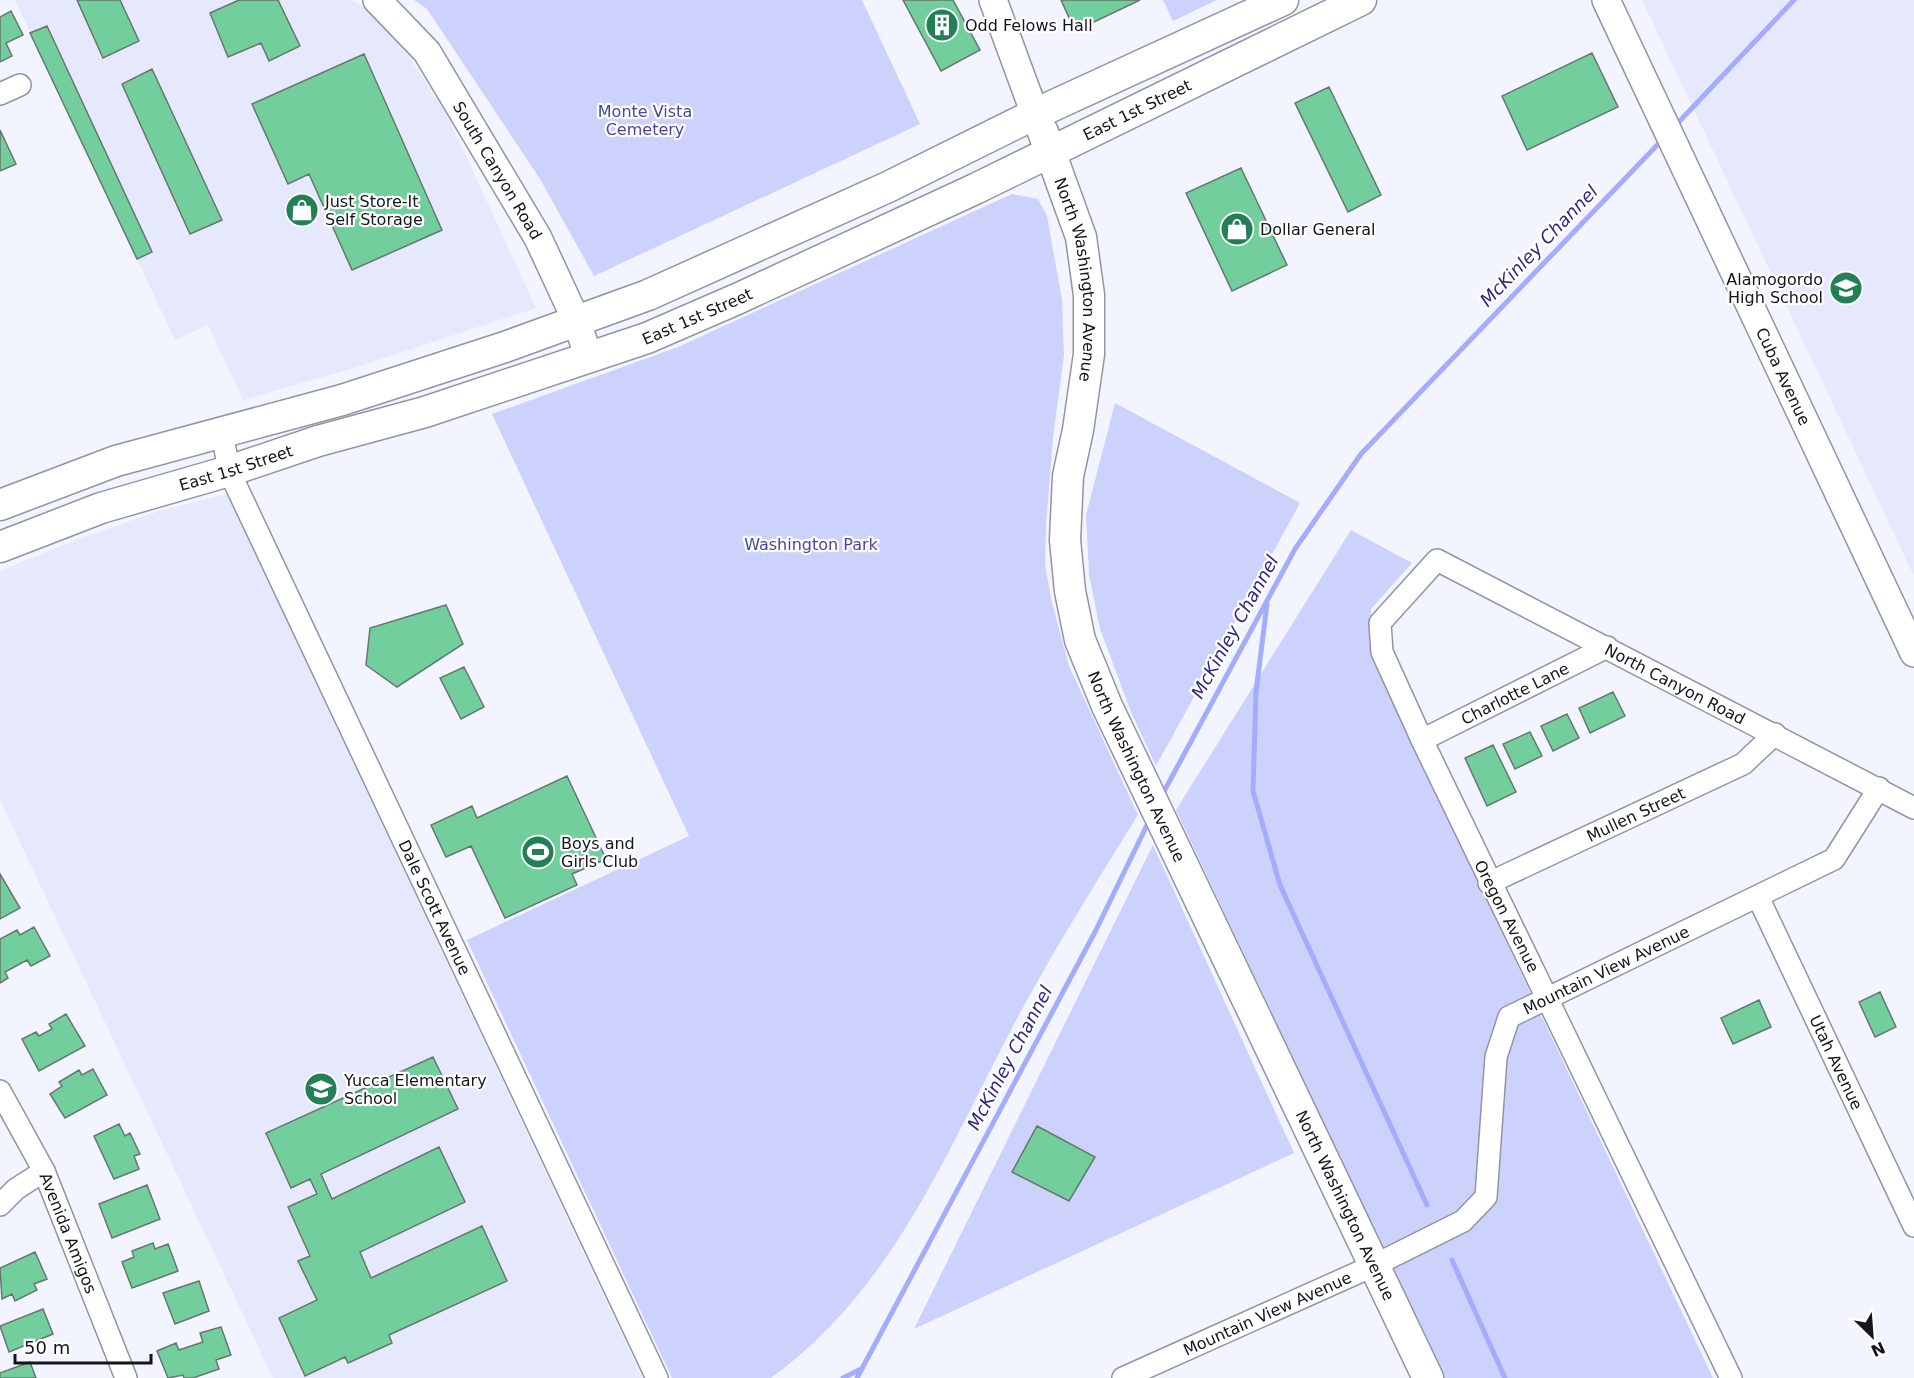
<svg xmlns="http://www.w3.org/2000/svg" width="1914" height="1378" font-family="'DejaVu Sans',sans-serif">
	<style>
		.built { fill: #e6e9fd }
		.green { fill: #cdd2fc }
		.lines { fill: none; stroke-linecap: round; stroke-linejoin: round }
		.stream { stroke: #a6acfc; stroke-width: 5 }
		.building { fill: #73ce9d; stroke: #67776d; stroke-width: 1.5 }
		.minor-casing { stroke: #9294a5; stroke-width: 24 }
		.tertiary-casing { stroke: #9294a5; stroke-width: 30 }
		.secondary-casing { stroke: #9294a5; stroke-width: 33 }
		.minor { stroke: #fff; stroke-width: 21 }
		.tertiary { stroke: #fff; stroke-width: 27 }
		.secondary { stroke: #fff; stroke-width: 30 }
		.labels { text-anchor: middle; stroke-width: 4.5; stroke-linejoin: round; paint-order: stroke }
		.poi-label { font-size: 16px; fill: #14151b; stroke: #fff; text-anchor: start }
		.street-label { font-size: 16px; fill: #14151b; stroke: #fff }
		.park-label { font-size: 16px; fill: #4746a0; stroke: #fff }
		.water-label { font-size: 18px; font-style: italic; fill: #2e267f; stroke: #fff }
	</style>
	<rect width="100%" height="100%" fill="#f2f4ff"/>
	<path class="built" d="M15 0H351L365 8 408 55 447 115 536 308 357 367 243 400 208 325 175 340Z
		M1642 0H1914V576Z
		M227 494 642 1378H273L0 800V571L81 538 159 511Z"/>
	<path class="green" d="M414 0H862L920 124 594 276 540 179 427 9Z
		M1163 0H1217L1173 21Z
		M1012 194 1038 199 1047 216 1062 300 1064 355 1053 437 1046 526 1045 564 1051 599 1069 666 1138 815C1095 884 1051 954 1013 1026 945 1155 893 1289 771 1378H672L467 940 689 836 492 414 678 347Z
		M1115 403 1300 503 1156 766 1131 712 1100 629 1089 575 1086 515Z
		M1351 530 1412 563 1371 609V656L1713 1378H1443L1176 810Z
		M1153 845 1294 1153 914 1329Z"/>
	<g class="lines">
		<path class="stream" d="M1675 126 1794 0
			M1267 604 1256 692 1253 791 1280 885 1427 1205
			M1161 797 1295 549 1361 454 1663 139
			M1452 1260 1505 1378
			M843 1378 861 1369
			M857 1378 1095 932 1150 819"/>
	</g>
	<path class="building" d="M77 0H120L139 41 103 58Z
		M239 0H278L300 46 269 61 261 43 228 57 210 13Z
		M903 0H953L980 50 941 71Z
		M1061 0H1140L1075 31Z
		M11 11 23 35 6 43 12 56 0 62V17Z
		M47 26 152 252 137 259 30 33Z
		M1592 53 1618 107 1527 150 1502 96Z
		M364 54 442 230 352 270 309 174 288 184 252 104Z
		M152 69 222 220 190 234 122 84Z
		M1329 87 1381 195 1348 212 1295 103Z
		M0 130 16 164 0 171Z
		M1241 168 1287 265 1232 291 1186 193Z
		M446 605 463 644 397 687 366 665 370 628Z
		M464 667 484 707 461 719 440 678Z
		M1613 692 1625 716 1590 733 1579 708Z
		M1567 714 1579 738 1553 751 1541 726Z
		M1530 732 1542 756 1515 769 1503 744Z
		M1493 745 1516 792 1487 806 1465 758Z
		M567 776 606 859 572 874 577 885 505 918 471 846 446 857 431 825 472 806 477 818Z
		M0 874 20 908 0 919Z
		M34 927 50 956 31 966 27 960 5 972 8 978 0 983V939L17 930 20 935Z
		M1880 992 1896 1027 1875 1037 1859 1002Z
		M1759 1000 1771 1027 1733 1044 1721 1018Z
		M66 1014 85 1046 39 1071 22 1039 36 1032 39 1036 52 1029 49 1024Z
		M433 1057 458 1109 321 1174 332 1199 439 1147 465 1202 360 1252 371 1278 482 1226 507 1281 389 1335 392 1343 348 1363 345 1357 305 1376 279 1318 317 1300 298 1261 310 1256 288 1207 317 1194 310 1179 291 1188 266 1133Z
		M93 1069 107 1095 65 1118 50 1094 62 1086 59 1082 79 1070 82 1075Z
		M119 1124 125 1136 130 1133 140 1154 134 1156 139 1169 114 1179 94 1136Z
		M1037 1126 1095 1157 1069 1201 1012 1172Z
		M147 1185 160 1219 112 1238 99 1204Z
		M153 1243 155 1249 168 1244 178 1271 132 1288 122 1262 134 1257 132 1251Z
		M35 1252 47 1279 34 1284 37 1290 15 1301 12 1294 2 1299 0 1268Z
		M199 1281 209 1311 175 1324 163 1293Z
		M43 1309 53 1334 9 1352 0 1326Z
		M221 1327 231 1355 216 1360 219 1369 193 1378H184L183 1375 168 1378 157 1351 176 1343 179 1350 203 1342 200 1333Z
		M30 1362 36 1378H0V1373Z"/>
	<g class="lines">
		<defs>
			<g id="minor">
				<path d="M0 94 20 85"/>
				<path id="s1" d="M222 432 229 471 657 1378"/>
				<path id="s2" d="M1422 740 1607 647"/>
				<path id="s3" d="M1489 883 1743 764 1775 734"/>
				<path id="s4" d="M1758 897 1914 1226"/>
				<path id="s5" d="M0 1091 44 1171 126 1378"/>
				<path d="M0 1205 16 1189 44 1171"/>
				<path id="s6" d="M1123 1378 1375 1265 1463 1221 1486 1197 1496 1057 1509 1017 1834 859 1879 788"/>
				<path id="s7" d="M1731 1378 1422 740 1382 652 1380 623 1437 560 1914 808"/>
			</g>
			<g id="tertiary">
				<path id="s8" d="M377 0 427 52 510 191 538 238 577 322 589 358"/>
				<path d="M993 0 1035 114"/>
				<path id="s9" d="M1606 0 1914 653"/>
			</g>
			<g id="secondary">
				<path id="s10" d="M1043 132 1081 237 1089 295V354L1078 430 1068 476 1065 540 1070 591 1080 640 1107 706 1428 1378"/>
				<path d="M0 505 116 461 342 400 505 347 648 295 888 187 1035 114 1283 0"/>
				<path id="s11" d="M0 547 101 508 229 471 318 441 425 412 647 338 737 299 975 189 1361 0"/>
			</g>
		</defs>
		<use href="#minor" class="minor-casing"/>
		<use href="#tertiary" class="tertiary-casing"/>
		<use href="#secondary" class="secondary-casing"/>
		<use href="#minor" class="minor"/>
		<use href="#tertiary" class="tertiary"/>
		<use href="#secondary" class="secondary"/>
	</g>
	<defs>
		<symbol id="building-disc" viewBox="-11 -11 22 22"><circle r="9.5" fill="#237f55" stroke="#fff"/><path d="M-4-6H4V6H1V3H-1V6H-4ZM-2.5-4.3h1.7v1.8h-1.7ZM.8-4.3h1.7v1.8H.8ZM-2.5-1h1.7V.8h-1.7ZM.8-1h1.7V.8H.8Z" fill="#fff"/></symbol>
		<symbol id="shop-disc" viewBox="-11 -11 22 22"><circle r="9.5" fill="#237f55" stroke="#fff"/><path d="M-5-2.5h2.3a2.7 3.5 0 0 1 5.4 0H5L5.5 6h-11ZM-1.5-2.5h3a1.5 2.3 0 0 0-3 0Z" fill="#fff"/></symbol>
		<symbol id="school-disc" viewBox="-11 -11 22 22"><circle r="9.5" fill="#237f55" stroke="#fff"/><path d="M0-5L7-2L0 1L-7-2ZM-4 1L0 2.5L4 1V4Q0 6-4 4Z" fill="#fff"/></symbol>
		<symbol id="stadium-disc" viewBox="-11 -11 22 22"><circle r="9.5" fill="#237f55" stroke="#fff"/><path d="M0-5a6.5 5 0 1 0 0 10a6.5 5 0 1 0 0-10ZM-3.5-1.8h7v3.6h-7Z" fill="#fff"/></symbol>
	</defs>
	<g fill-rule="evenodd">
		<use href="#building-disc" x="923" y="6" width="38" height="38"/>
		<use href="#shop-disc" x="283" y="191" width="38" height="38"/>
		<use href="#shop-disc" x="1218" y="210" width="38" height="38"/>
		<use href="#school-disc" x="1827" y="269" width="38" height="38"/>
		<use href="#stadium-disc" x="519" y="833" width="38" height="38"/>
		<use href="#school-disc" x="302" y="1070" width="38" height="38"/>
	</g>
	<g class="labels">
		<g class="poi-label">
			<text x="965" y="31">Odd Felows Hall</text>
			<text x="325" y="207">Just Store-It<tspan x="325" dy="18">Self Storage</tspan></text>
			<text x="1260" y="235">Dollar General</text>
			<text x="1823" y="285" text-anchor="end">Alamogordo<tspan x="1823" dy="18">High School</tspan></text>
			<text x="561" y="849">Boys and<tspan x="561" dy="18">Girls Club</tspan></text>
			<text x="344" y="1086">Yucca Elementary<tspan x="344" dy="18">School</tspan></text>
		</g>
		<g class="street-label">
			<text dy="6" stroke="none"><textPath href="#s11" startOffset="1221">East 1st Street</textPath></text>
			<text dy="6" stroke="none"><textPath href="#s8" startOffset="210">South Canyon Road</textPath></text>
			<text dy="6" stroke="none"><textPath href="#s10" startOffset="153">North Washington Avenue</textPath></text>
			<text dy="6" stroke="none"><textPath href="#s11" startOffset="735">East 1st Street</textPath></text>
			<text dy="6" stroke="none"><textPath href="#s9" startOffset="416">Cuba Avenue</textPath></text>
			<text dy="6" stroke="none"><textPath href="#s11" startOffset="249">East 1st Street</textPath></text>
			<text dy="6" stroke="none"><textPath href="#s7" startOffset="1188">North Canyon Road</textPath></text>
			<text dy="6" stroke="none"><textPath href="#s2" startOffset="104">Charlotte Lane</textPath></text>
			<text dy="6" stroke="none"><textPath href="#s10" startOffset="657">North Washington Avenue</textPath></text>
			<text dy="6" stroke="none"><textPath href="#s3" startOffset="162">Mullen Street</textPath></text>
			<text dy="6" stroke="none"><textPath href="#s1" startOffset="522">Dale Scott Avenue</textPath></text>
			<text transform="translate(1507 916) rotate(63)" y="6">Oregon Avenue</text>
			<text dy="6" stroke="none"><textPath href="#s6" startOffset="698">Mountain View Avenue</textPath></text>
			<text dy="6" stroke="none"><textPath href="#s4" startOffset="183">Utah Avenue</textPath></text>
			<text dy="6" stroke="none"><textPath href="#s10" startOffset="1143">North Washington Avenue</textPath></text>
			<text dy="6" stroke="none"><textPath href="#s5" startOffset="158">Avenida Amigos</textPath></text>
			<text dy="6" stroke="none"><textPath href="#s6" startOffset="158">Mountain View Avenue</textPath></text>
		</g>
		<g class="park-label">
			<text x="645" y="117">Monte Vista<tspan x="645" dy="18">Cemetery</tspan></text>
			<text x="811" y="550">Washington Park</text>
		</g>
		<g class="water-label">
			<text transform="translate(1539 246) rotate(-46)" y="6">McKinley Channel</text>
			<text transform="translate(1235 627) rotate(-61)" y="6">McKinley Channel</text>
			<text transform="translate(1010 1058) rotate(-62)" y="6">McKinley Channel</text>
		</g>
	</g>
	<g transform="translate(1872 1336) rotate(155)" stroke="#ffffff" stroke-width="4.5" paint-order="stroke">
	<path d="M0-4.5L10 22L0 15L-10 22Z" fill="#14151b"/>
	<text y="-9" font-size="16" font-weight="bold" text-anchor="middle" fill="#14151b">N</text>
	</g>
	<path d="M15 1354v9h136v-9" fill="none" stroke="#14151b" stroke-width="3"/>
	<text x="24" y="1354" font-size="18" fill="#14151b" stroke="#ffffff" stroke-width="4.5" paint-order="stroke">50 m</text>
</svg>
